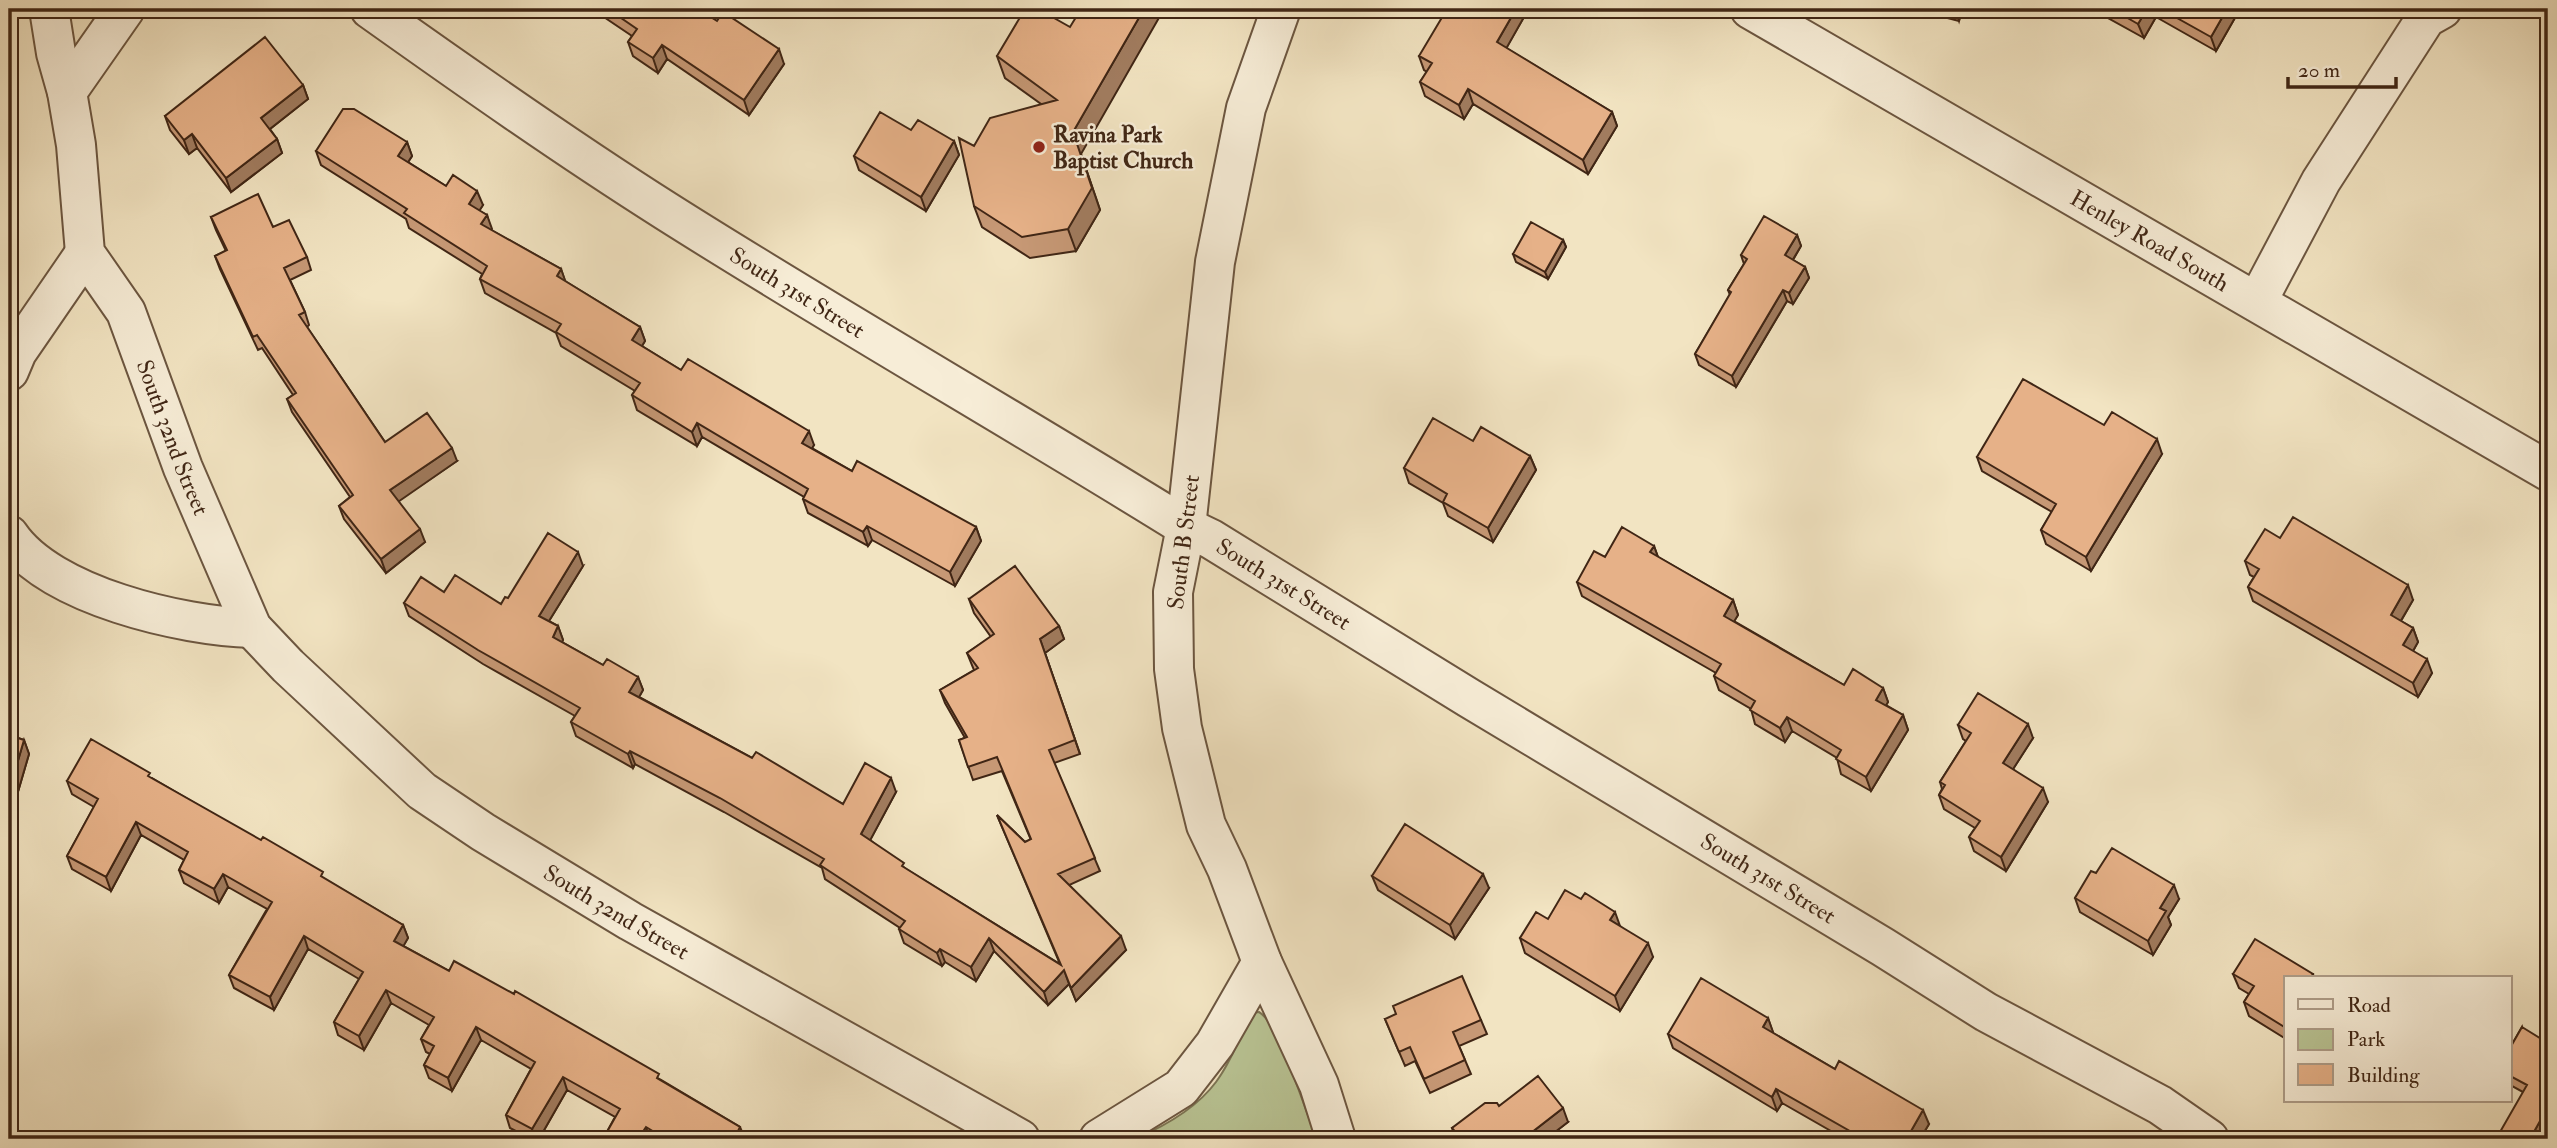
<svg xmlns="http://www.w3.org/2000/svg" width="2557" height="1148" font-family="'IM FELL Double Pica',serif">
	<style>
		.green { fill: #b9c494; stroke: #7c7554; stroke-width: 2 }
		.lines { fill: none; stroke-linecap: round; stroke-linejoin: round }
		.minor-casing { stroke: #6c5640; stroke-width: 42 }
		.minor { stroke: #f7edd7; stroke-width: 38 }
		.wall { fill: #c69875; stroke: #402615; stroke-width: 2 }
		.shaded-wall { fill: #a17c5f; stroke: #402615; stroke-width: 2 }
		.building { fill: #e6b188; stroke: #402615; stroke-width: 2 }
		.poi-dot { fill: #8f2418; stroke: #f7edd7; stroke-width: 2.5 }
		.labels { text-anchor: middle; stroke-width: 5; stroke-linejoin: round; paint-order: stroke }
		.poi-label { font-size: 23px; font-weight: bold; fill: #402615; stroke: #f7edd7; text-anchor: start }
		.street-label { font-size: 23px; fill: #402615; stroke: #f7edd7 }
	</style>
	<rect width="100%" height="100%" fill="#f2e4c2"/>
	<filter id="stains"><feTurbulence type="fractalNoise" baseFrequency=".00286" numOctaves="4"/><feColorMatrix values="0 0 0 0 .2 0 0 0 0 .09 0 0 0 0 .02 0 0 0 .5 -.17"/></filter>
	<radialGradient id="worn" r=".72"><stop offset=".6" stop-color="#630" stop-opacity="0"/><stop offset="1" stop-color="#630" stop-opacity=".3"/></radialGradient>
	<path class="green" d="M1259 1012C1279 1023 1306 1114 1317 1139H1135C1165 1126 1196 1109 1216 1082 1231 1062 1240 1036 1251 1013Z"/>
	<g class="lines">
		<defs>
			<g id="minor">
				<path id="s1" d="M49 9 56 53 67 92 76 145 85 253 126 312 183 468 252 628 288 666 422 791 483 832 630 921 1020 1139"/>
				<path id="s2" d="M370 9C467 78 565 147 666 211 838 320 1014 420 1186 527L1211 539 1469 698 1883 947 1986 1012 2160 1105 2209 1139"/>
				<path d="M1281 9 1246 108 1215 262 1186 527 1173 592 1174 669 1182 728 1206 825 1227 869 1262 962 1319 1085 1336 1139"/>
				<path id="s3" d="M1750 9 2548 471"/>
				<path d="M67 92 125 9"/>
				<path d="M2257 302 2321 181 2426 18 2442 9"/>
				<path d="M9 371 17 352 85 253"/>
				<path d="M9 535C50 596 182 626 252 628"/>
				<path d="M1099 1139 1181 1088 1215 1044 1262 962"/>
			</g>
		</defs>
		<use href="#minor" class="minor-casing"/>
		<use href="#minor" class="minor"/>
	</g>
	<path class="wall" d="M592 9H698L784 64 749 115 667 59 658 73 633 56 628 42 632 36Z
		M1913 9H1962L1959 21Z
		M2105 9H2240L2216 51 2156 17 2144 38 2108 18Z
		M1524 17 1506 48 1612 112 1617 126 1588 174 1473 104 1464 119 1425 96 1420 82 1427 72 1424 70 1419 56Z
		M1070 27 1081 154 1100 210 1076 251 1030 258 982 227 974 206V146L1041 104 1005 78 997 56Z
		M303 85 308 99 270 129 277 139 282 153 231 192 197 148 189 154 170 130 165 116Z
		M911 130 954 141 959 155 926 211 859 170 854 156Z
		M407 142 412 156 408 162 446 186 483 205 479 211 487 215 491 230 561 269 565 281 640 327 645 341 642 346 681 370 814 445 812 448 852 471 976 527 981 541 955 586 872 540 868 546 808 513 803 499 804 497 702 437 697 446 637 410 632 395 635 391 561 346 556 333 485 293 480 279 482 274 409 228 406 219 321 165 316 151Z
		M211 217 273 227 307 257 311 270 290 280 305 312 309 325 307 327 385 442 457 461 398 501 425 542 386 573 344 519 339 506 350 497 292 412 287 399 293 395 262 348 258 350 220 269 215 256 226 251 216 230Z
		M1797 235 1801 246 1793 260 1805 267 1809 278 1793 304 1787 301 1736 387 1699 365 1695 354 1730 295 1728 290 1744 264 1741 255Z
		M1563 240 1566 247 1548 279 1516 262 1513 254Z
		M2104 425 2162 454 2091 571 2046 544 2041 530 2052 512 1982 471 1977 457Z
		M1473 441 1530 456 1536 470 1493 542 1448 516 1443 503 1409 483 1404 468Z
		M2280 538 2413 600 2401 621 2413 628 2418 642 2413 651 2432 673 2418 697 2253 601 2248 587 2254 577 2250 575 2245 561Z
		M1654 546 1658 557 1733 600 1738 615 1734 621 1844 685 1883 688 1888 702 1886 705 1903 715 1908 730 1871 791 1841 774 1837 758 1792 731 1785 742 1755 724 1751 709 1719 690 1714 676 1716 673 1582 596 1577 582Z
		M583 566 549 621 558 626 563 640 562 642 603 665 638 677 643 690 639 697 752 758 843 804 896 792 870 840 906 869 1060 964 997 815 1025 842 1031 840 1002 771 973 780 959 740 965 738 945 703 940 690 974 670 967 653 991 637 974 613 969 599 1059 626 1064 639 1045 653 1080 754 1054 763 1100 871 1069 885 1126 950 1076 1001 1069 984 1048 1005 994 951 976 981 945 962 942 966 904 943 899 929 900 928 825 879 822 868 724 812 635 764 633 768 576 736 571 722 575 716 483 664 409 616 404 603 444 592 501 604 508 598Z
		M1958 725 2033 738 2013 769 2048 802 2006 871 1974 851 1969 837 1975 828 1944 809 1939 795 1942 789 1940 782 1966 741 1963 739Z
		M9 735 24 740 29 754 15 802 9 800Z
		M152 778 403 925 408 938 403 946 449 971 661 1080 740 1127 743 1134 752 1139H603L615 1117 567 1090 539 1139H531L510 1128 506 1115 531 1069 481 1040 452 1091 429 1078 424 1065 430 1054 426 1052 421 1039 429 1025 391 1003 364 1050 338 1035 334 1022 359 979 308 949 274 1010 234 988 229 975 267 909 228 887 219 903 184 883 179 870 184 860 141 835 111 891 72 869 67 856 94 807 72 794 67 781Z
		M2096 873 2179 899 2168 917 2171 925 2153 955 2080 912 2075 898Z
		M1372 876 1489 888 1455 939 1378 890Z
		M1548 919 1620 926 1653 957 1620 1011 1525 953 1520 938Z
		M2233 974H2313L2314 978H2286V1039L2249 1016 2244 1002 2249 994 2239 988Z
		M1768 1018 1773 1033 1929 1124 1920 1139H1845L1782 1103 1777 1111 1673 1048 1668 1034Z
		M1385 1019 1481 1020 1487 1034 1459 1046 1471 1074 1430 1093 1415 1061 1405 1066Z
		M2522 1027 2540 1139 2523 1092 2510 1085V1048Z
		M1499 1106 1568 1122 1546 1139H1456L1452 1128Z"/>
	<path class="shaded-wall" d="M1144 9H1164L1081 154 1100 210 1076 251 1068 229 1073 132Z
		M1516 9H1521L1524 17 1502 56 1497 42Z
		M1955 9H1962L1959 21Z
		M2147 9H2153L2156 17 2144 38 2138 24Z
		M2227 9H2240L2216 51 2211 37Z
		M662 45 667 59 658 73 653 58Z
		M779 49 784 64 749 115 744 100Z
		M303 85 308 99 266 132 261 118Z
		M1468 89 1473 104 1464 119 1459 105Z
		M1612 112 1617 126 1588 174 1583 160Z
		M192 134 197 148 189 154 184 140Z
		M277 139 282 153 231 192 226 178Z
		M954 141 959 155 926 211 921 197Z
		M407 142 412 156 403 170 398 156Z
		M477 191 483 205 474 219 469 204Z
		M487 215 492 229 486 239 481 224Z
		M1797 235 1801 246 1789 266 1785 255Z
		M1563 240 1566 247 1548 279 1545 272Z
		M1805 267 1809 278 1793 304 1789 293Z
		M561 269 566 283 557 276Z
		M1783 290 1787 301 1736 387 1732 376Z
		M640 327 645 341 637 354 632 340Z
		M697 423 702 437 697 446 692 432Z
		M809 431 814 445 807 457 802 443Z
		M2157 439 2162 454 2091 571 2086 557Z
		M452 448 457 461 395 504 390 490Z
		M1530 456 1536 470 1493 542 1488 528Z
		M867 526 872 540 868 546 863 532Z
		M976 527 981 541 955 586 950 572Z
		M420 529 425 542 386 573 381 559Z
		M1654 546 1659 560 1650 552Z
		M578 552 583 566 544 629 539 616Z
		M2408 585 2413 600 2396 629 2391 615Z
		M1733 600 1738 615 1729 630 1724 616Z
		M558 626 563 640 558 651 553 637Z
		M1059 626 1064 639 1045 653 1080 754 1040 639Z
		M2413 628 2418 642 2408 660 2403 645Z
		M2427 659 2432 673 2418 697 2413 683Z
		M638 677 643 690 634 706 629 692Z
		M1883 688 1888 702 1881 714 1876 700Z
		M1903 715 1908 730 1871 791 1866 777Z
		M1787 717 1792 731 1785 742 1780 728Z
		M2028 724 2033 738 2008 777 2003 763Z
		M24 740 29 754 15 802 10 788Z
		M630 751 635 764 633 768 628 754Z
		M891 778 896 792 866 848 861 834Z
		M2043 788 2048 802 2006 871 2001 857Z
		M136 822 141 835 111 891 106 877Z
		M223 874 228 887 219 903 214 889Z
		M1483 874 1489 888 1455 939 1450 925Z
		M2174 885 2179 899 2168 917 2171 925 2153 955 2148 941 2160 908Z
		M1615 912 1620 926 1610 920Z
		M403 925 408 938 399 954 394 941Z
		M304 936 308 949 274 1010 270 997Z
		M1121 936 1126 950 1076 1001 1071 988Z
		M989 938 994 951 976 981 971 967Z
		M1648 943 1653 957 1620 1011 1615 996Z
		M940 949 945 962 942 966 937 953Z
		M1064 970 1069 984 1048 1005 1044 992Z
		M386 990 391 1003 364 1050 359 1036Z
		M1768 1018 1773 1032 1768 1041 1763 1027Z
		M476 1027 481 1040 452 1091 448 1078Z
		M563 1077 567 1090 539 1139H536L532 1129Z
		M1776 1089 1782 1103 1777 1111 1772 1097Z
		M2548 1107V1126L2540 1139H2532L2531 1137Z
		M1563 1108 1568 1122 1546 1139H1533L1531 1133Z
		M1923 1110 1929 1124 1920 1139H1908L1907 1138Z
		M646 1127 650 1139H638Z"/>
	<path class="building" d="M608 9H698L717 21 723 12 779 49 744 100 662 45 653 58 628 42 637 29Z
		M1025 9H1038L1070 27 1081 9H1144L1073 132 1092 188 1068 229 1022 237 974 206 959 138 974 146 990 118 1057 100 997 56Z
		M1447 9H1516L1497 42 1612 112 1583 160 1468 89 1459 105 1420 82 1432 63 1419 56Z
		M2112 9H2147L2138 24Z
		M2161 9H2227L2211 37Z
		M265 37 303 85 261 118 277 139 226 178 192 134 184 140 165 116Z
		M343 109H354L407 142 398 156 446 186 453 175 477 191 469 204 487 215 481 224 561 269 557 276 640 327 632 340 681 370 688 359 809 431 802 443 852 471 857 461 976 527 950 572 867 526 863 532 803 499 808 489 697 423 692 432 632 395 640 383 556 332 561 324 480 279 487 266 404 213 407 209 316 151Z
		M880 112 911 130 918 120 954 141 921 197 854 156Z
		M258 194 273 227 289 220 307 257 284 268 305 312 299 315 385 442 427 413 452 448 390 490 420 529 381 559 339 506 353 495 287 399 296 393 257 335 253 337 215 256 227 250 211 217Z
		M1764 216 1797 235 1785 255 1805 267 1789 293 1783 290 1732 376 1695 354 1731 292 1728 290 1747 259 1741 255Z
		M1531 222 1563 240 1545 272 1513 254Z
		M2023 379 2104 425 2112 412 2157 439 2086 557 2041 530 2056 504 1977 457Z
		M1433 418 1473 441 1481 427 1530 456 1488 528 1443 502 1447 494 1404 468Z
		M2293 517 2408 585 2391 615 2413 628 2403 645 2427 659 2413 683 2248 587 2259 569 2245 561 2265 529 2280 538Z
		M1622 527 1654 546 1650 552 1733 600 1724 616 1844 685 1853 669 1883 688 1876 700 1903 715 1866 777 1836 759 1841 750 1787 717 1780 728 1750 710 1755 701 1714 676 1721 664 1577 582 1594 551 1605 557Z
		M548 533 578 552 539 616 558 626 553 637 603 665 607 659 638 677 629 692 752 758 756 752 843 804 865 763 891 778 861 834 904 863 902 866 1061 965 997 815 1025 842 1031 839 997 757 968 767 959 740 967 737 940 690 978 668 967 653 994 634 969 599 1015 566 1059 626 1040 639 1075 740 1049 750 1095 858 1058 874 1121 936 1071 988 1064 970 1044 992 989 938 971 967 940 949 937 953 899 929 905 921 820 865 824 859 720 798 630 751 628 754 571 722 580 708 478 650 404 603 421 577 444 592 455 575 501 604 505 597 508 598Z
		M1978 693 2028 724 2003 763 2043 788 2001 857 1969 837 1980 821 1939 795 1945 785 1940 782 1971 733 1958 725Z
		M9 735 24 740 10 788H9Z
		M91 739 150 773 148 776 261 840 263 837 323 872 321 876 403 925 394 941 449 971 454 961 514 994 515 991 659 1074 657 1078 740 1127 738 1131 752 1139H666L646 1127 638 1139H603L620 1109 563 1077 532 1129 506 1115 535 1062 476 1027 448 1078 424 1065 434 1046 421 1039 434 1017 386 990 359 1036 334 1022 363 972 304 936 270 997 229 975 272 902 223 874 214 889 179 870 188 852 136 822 106 877 67 856 98 799 67 781Z
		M1405 824 1483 874 1450 925 1372 876Z
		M2112 848 2174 885 2160 908 2166 911 2148 941 2075 898 2091 871 2096 873Z
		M1565 890 1581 899 1585 893 1615 912 1610 920 1648 943 1615 996 1520 938 1536 912 1548 919Z
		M2255 939 2313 974 2310 978H2286V1028L2244 1002 2254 986 2233 974Z
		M1462 976 1481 1020 1453 1032 1465 1060 1424 1079 1410 1047 1399 1052 1385 1019 1396 1014 1393 1006Z
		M1701 978 1768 1018 1763 1027 1835 1069 1839 1061 1923 1110 1907 1138 1909 1139H1864L1776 1089 1772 1097 1668 1034Z
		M2522 1027 2548 1043V1107L2531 1137 2535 1139H2496L2527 1085 2510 1076V1048Z
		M1538 1076 1563 1108 1531 1133 1536 1139H1461L1452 1128 1485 1103H1497L1499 1106Z"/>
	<circle class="poi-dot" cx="1039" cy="147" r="7"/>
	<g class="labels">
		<g class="poi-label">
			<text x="1053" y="142">Ravina Park<tspan x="1053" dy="26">Baptist Church</tspan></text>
		</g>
		<g class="street-label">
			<text dy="8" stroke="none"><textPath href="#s3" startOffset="462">Henley Road South</textPath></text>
			<text dy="8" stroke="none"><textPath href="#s2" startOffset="513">South 31st Street</textPath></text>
			<text dy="8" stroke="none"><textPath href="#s1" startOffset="453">South 32nd Street</textPath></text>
			<text transform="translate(1183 542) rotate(-83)" y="8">South B Street</text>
			<text dy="8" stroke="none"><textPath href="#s2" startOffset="1080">South 31st Street</textPath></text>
			<text dy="8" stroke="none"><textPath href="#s2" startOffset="1647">South 31st Street</textPath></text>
			<text dy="8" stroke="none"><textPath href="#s1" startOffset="1124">South 32nd Street</textPath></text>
		</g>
	</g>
	<rect width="2557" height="1148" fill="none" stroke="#f2e4c2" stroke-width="35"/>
	<rect x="10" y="10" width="2536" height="1127" fill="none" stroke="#402615" stroke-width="3.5"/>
	<rect x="18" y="18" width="2522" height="1113" fill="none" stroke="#402615" stroke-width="2"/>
	<rect x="2284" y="976" width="228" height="126" fill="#f7edd7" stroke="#ae9d89" stroke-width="2"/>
	<rect x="2298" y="999" width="35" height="10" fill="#f7edd7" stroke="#ae9d89" stroke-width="2"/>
	<text x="2347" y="1012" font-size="21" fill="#402615">Road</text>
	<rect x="2298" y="1029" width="35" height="21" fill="#b9c494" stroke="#ae9d89" stroke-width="2"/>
	<text x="2347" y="1046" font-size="21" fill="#402615">Park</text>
	<rect x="2298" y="1064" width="35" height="21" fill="#e6b188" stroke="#ae9d89" stroke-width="2"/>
	<text x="2347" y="1082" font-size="21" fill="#402615">Building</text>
	<path d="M2288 77v10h108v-10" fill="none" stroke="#402615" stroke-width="3.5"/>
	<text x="2298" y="77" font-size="21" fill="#402615" stroke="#f7edd7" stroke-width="5" paint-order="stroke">20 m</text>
	<rect width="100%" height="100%" filter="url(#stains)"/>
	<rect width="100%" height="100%" fill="url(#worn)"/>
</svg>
